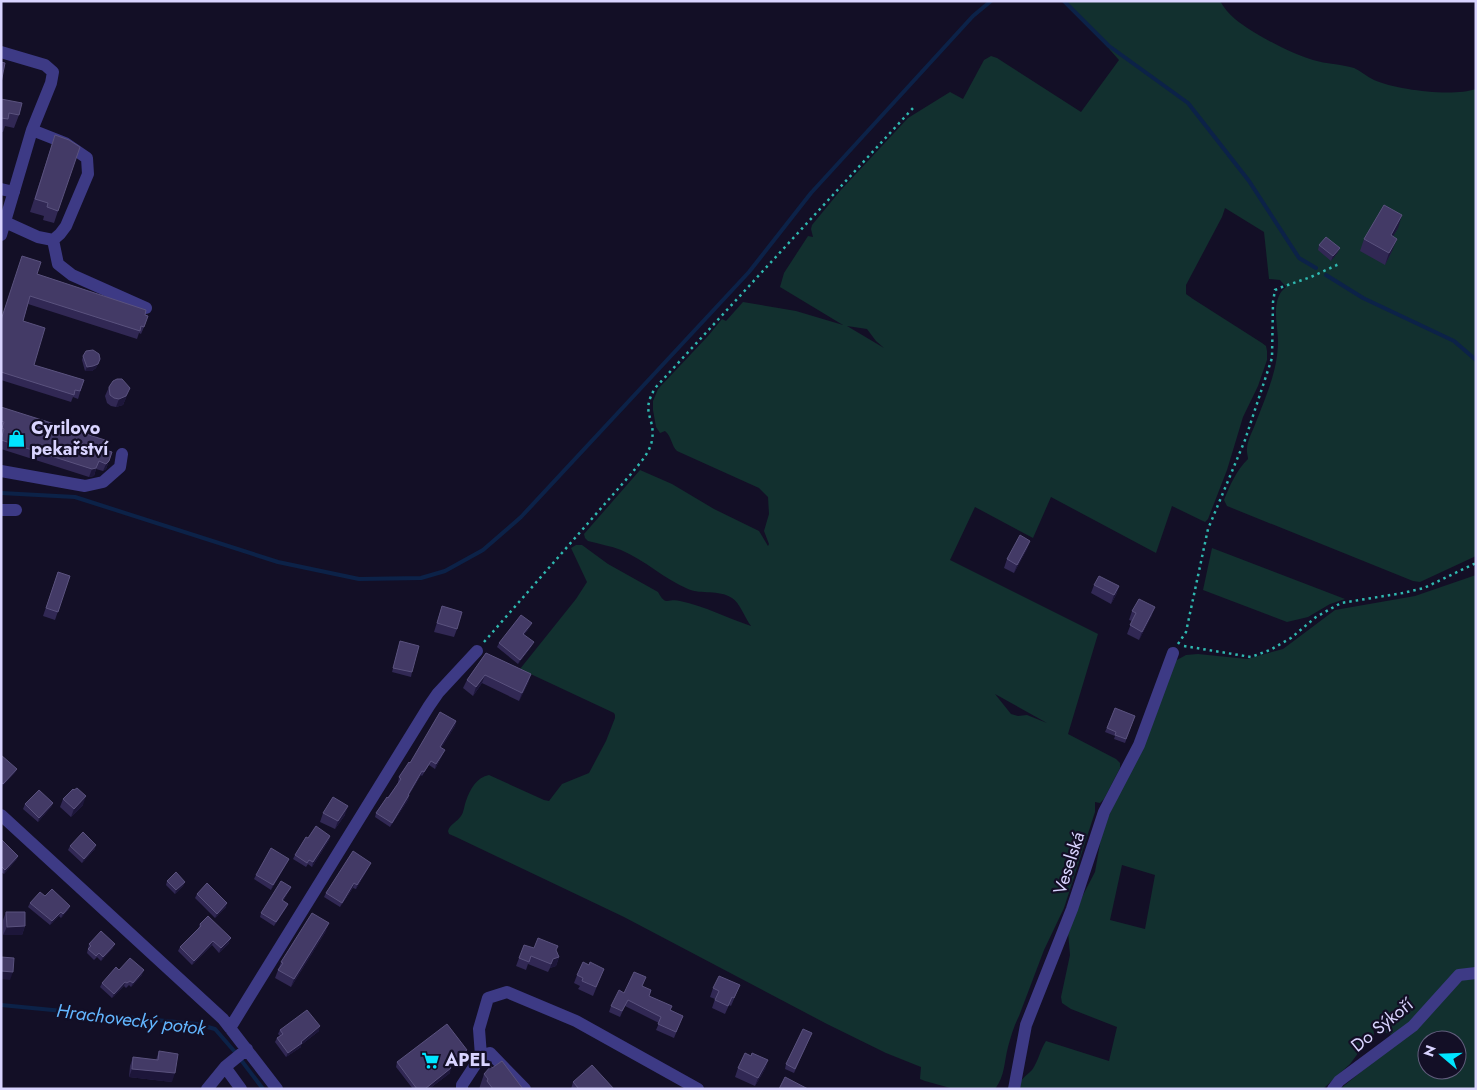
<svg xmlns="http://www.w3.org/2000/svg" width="1477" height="1090" font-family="Jost,sans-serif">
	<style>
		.green { fill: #12302f; fill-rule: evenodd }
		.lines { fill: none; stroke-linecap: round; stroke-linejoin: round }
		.stream { stroke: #0c2248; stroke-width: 4 }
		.path { stroke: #2fb8b0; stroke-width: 2.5; stroke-dasharray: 2.5 4; stroke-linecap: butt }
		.minor { stroke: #3d3a85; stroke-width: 12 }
		.wall { fill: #312854 }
		.shaded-wall { fill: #1d163a }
		.building { fill: #433a66; stroke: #5a527e }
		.labels { text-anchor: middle; stroke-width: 4.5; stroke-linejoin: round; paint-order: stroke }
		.poi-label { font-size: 18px; font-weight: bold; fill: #d9d4ff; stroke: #130f26; text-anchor: start }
		.street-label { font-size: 18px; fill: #d9d4ff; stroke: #130f26 }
		.water-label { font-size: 19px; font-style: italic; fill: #62b6ff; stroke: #130f26 }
	</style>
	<rect width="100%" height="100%" fill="#130f26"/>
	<path class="green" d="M1062 1H1220C1224 8 1229 14 1235 19 1252 33 1291 54 1313 60 1326 64 1341 64 1354 68 1361 71 1367 77 1374 80 1397 90 1452 97 1476 89V556L1420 582 1413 581 1227 506 1224 500C1230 485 1236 471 1248 459 1248 456 1247 454 1247 452 1246 442 1253 431 1256 422 1266 396 1278 370 1278 341 1278 325 1270 299 1286 287L1280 280 1269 279 1264 232 1225 208 1222 217 1186 285V294L1193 299 1262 343 1266 346 1267 351V360L1258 386 1243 417 1227 470 1208 519 1205 522 1172 506 1156 553 1051 497 1033 538 975 507 950 560 1098 634 1068 734 1116 759 1120 763V768L1104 799 1100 803 1095 802V812L1064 908 1044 950 1019 1016C1014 1026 1011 1036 1008 1047 1004 1062 1005 1076 995 1089H954L925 1081 920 1079 921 1067 886 1053 827 1024 624 917 456 837 449 834 448 831C450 824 457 822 461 816 464 812 464 806 466 801 470 789 477 777 489 775L544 800 549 801 562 784 589 773 606 741 615 718V715L614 713 520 669 576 599 587 582 571 548 576 545H582L608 564 658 592C666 607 668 598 680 601 705 606 727 618 751 626 745 618 740 603 732 598 718 589 702 595 688 589 664 579 645 560 621 550 611 546 599 544 588 541L585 538 584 534 640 470 672 484 714 509 759 531 768 546 769 544 764 531 769 514 768 497 759 488 677 451C671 445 672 437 665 431L660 433 656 427 653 410V401L658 389 708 336 722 319 726 321 743 302 796 311 843 325 780 287 784 273 808 236 813 237 811 229 812 225 840 191 908 118 950 92 963 99 984 60 991 56 997 58 1081 112 1119 60 1084 21ZM847 326 867 329 876 341 884 348ZM995 694 1047 723 1027 715 1018 716 1011 714Z
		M1212 548 1345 599 1330 604 1308 617 1287 622 1203 590Z
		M1476 575V1089H1340L1401 1039 1373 1027 1374 1034 1371 1041 1365 1044 1350 1064 1323 1089H1017C1019 1080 1026 1076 1032 1070 1038 1062 1040 1050 1046 1041L1109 1061 1117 1027 1071 1009 1062 1003 1061 997 1070 955 1068 932 1083 895 1095 872 1102 832 1175 661 1186 655 1198 654 1247 659 1283 649 1335 610 1415 596ZM1122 865 1155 875 1145 929 1110 920ZM1427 1040H1457V1070H1427Z"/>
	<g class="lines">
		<path class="stream" d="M1064 1 1109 46 1188 103 1249 181 1299 258 1316 268
			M1326 275 1363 298 1454 341 1476 360
			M1 493 75 497 278 562 359 579 421 578 445 571 483 550 521 517 749 272 811 193 973 16 991 1
			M1 1005 197 1024 215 1029 235 1052 263 1089"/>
		<path class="path" d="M484 642 631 474C639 464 650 453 652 440 656 417 639 413 656 387L914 107
			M1178 644 1186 632 1208 529 1245 440 1272 358 1273 302 1275 290 1282 287 1311 277 1339 264
			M1184 646 1251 657 1270 650 1291 638 1316 617 1341 603 1403 593 1424 588 1476 563"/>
		<path class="minor" d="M1 52 45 65 53 72 51 83 32 130 1 235
			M1 189 14 192
			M5 222 38 237 53 240 60 234 66 226 88 174 87 158 65 143 32 130
			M53 240 58 264 72 275 146 308
			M1 471 85 486 103 482 120 467 122 454
			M1 510H16
			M1 815 223 1019 277 1089
			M230 1028 429 706 438 693 477 651
			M481 1056 479 1029 488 998 507 992 576 1021 698 1089
			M225 1067 241 1089
			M207 1089 225 1067 247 1049
			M462 1089V1085L481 1056 490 1053 525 1089
			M1014 1089 1026 1025 1072 909 1104 812 1139 745 1173 653
			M1333 1089 1339 1081 1413 1026 1459 975 1476 973"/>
	</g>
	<path class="wall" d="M1 99 19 115 14 128 5 126 3 132H1Z
		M55 135 58 211 54 223 43 220 44 216 30 212Z
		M1398 228 1393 236 1392 251 1385 265 1360 251 1364 239Z
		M1319 245 1338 252 1331 261 1318 250Z
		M37 274 145 315 144 327 141 334 139 333 137 339 28 304 23 321 34 365 84 380 78 399 73 397 71 402 1 380V319Z
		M83 356 100 359 96 368 92 371H85L82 360Z
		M109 387 130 388 123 405 116 407 111 406 107 403 105 396Z
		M1 407 102 449 112 452 106 469 103 471 96 469 94 476 89 477 1 449Z
		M1030 541 1027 549 1014 573 1004 568 1007 559Z
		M58 572 70 576 55 620 43 616Z
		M1094 585 1119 586 1116 595 1111 604 1091 593Z
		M442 606 457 629 454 637 434 632Z
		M1132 611 1152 615 1139 640 1127 634 1132 621 1129 620Z
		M530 627 524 635 532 646 518 664 497 647 499 643Z
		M400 641 412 672 411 677 392 672Z
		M486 653 531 674 528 683 519 701 482 683 473 696 463 688 467 680Z
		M1115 708 1135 716 1125 743 1114 739 1115 736 1105 732Z
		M456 721 455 726 441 748 443 754 435 769 429 765 422 776 421 775 409 795 408 800 390 827 375 817 376 813 399 782H398L399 777 410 763Z
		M74 790 83 805 71 817 60 807 63 799Z
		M53 803 51 807 38 822 23 809 25 804Z
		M323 813 345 815 335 829 320 822Z
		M330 836 329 840 312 867 308 864 306 867 293 859 295 855 308 838Z
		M1 841 18 856 16 860 4 874 1 872Z
		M70 846 95 849 82 863 68 850Z
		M289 859 287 863 271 890 254 879 256 875Z
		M369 867 356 889 353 888 340 907 324 897 326 893Z
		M167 881 185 882 183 886 175 894 166 885Z
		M291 887 289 891 283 901 288 904 286 908 274 926 260 917 261 913Z
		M197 894 226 907 215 918 195 898Z
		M45 896 70 906 68 910 61 918 59 916 50 925 28 907 30 903Z
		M6 912 25 926 22 935H3V920Z
		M200 924 229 943 219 953 212 945 192 965 178 951 180 947 198 929Z
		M326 931 291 987 275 978 281 962Z
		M89 944 113 948 101 961 97 957 94 960 87 953Z
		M534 948 556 950 559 957 556 966 550 968 548 972 528 964 526 970 516 966 519 958Z
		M589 965 604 969 593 996 578 989 580 986 574 983 577 975Z
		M119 970 142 975 131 987 129 985 126 988 124 986 112 998 100 987 102 983Z
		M740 985 731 1006 729 1005 725 1014 712 1008 715 999 710 997 713 988Z
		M643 986 649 996 671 1010 683 1016 674 1038 656 1030 659 1023 625 1006 620 1017 609 1012 611 1006 624 993Z
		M280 1030 319 1031 301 1045V1047L286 1057 275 1042 277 1038 280 1036 278 1034Z
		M812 1033 794 1073 785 1069 786 1064Z
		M159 1051 172 1082 129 1077 130 1066 133 1057 156 1060Z
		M465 1054 450 1066V1073L429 1089H413L396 1067 397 1062Z
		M751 1056 768 1060 765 1069 755 1086 735 1077 738 1068Z
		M492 1068 523 1089H479L484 1074Z
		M573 1082 614 1089H571Z"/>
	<path class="shaded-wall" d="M1402 215 1398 228 1386 248 1391 235Z
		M1397 239 1392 251 1385 265 1389 253Z
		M1340 248 1338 252 1331 261 1333 256Z
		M100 359 96 368 92 371H85L87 367Z
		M130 388 123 405 116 407 119 399Z
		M109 461 106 469 103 471 106 464Z
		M96 468 94 476 89 477 92 469Z
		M1030 541 1027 549 1014 573 1017 565Z
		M1119 586 1116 595 1111 604 1114 595Z
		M1155 607 1152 615 1139 640 1142 632Z
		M532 623 530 627 522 638 523 634Z
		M534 642 532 646 518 664 520 660Z
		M531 674 528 683 519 701 522 693Z
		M485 675 482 683 473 696 476 687Z
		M456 721 455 726 439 752 440 747Z
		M445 750 443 754 435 769 436 764Z
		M17 769 15 773 1 788 3 784Z
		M422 771 421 775 406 799 408 795Z
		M409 795 408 800 390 827 392 823Z
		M86 796 83 805 71 817 74 809Z
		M53 803 51 807 38 822 39 818Z
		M348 806 345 815 335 829 338 821Z
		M330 836 329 840 312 867 313 862Z
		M96 845 95 849 82 863 84 859Z
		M18 856 16 860 4 874 5 870Z
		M289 859 287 863 271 890 273 885Z
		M371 863 369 867 356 889 357 885Z
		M185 882 183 886 175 894 176 890Z
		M354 883 353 888 340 907 342 903Z
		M291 887 289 891 280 905 282 900Z
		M227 903 226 907 215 918 217 914Z
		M288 904 286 908 274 926 276 922Z
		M70 906 68 910 61 918 63 914Z
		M61 912 59 916 50 925 52 921Z
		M329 923 326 931 291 987 294 979Z
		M25 926 22 935H3L7 927Z
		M231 938 229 943 219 953 221 948Z
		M213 941 212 945 192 965 194 961Z
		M115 944 113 948 101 961 103 957Z
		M559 957 556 966 550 968 553 959Z
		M144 970 142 975 131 987 133 983Z
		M1 971 13 972 10 980 1 979Z
		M125 982 124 986 112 998 114 994Z
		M320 1026 319 1031 301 1045V1047L286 1057 288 1053Z
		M467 1050 465 1054 447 1069 448 1064Z
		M768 1060 765 1069 755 1086 758 1078Z
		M451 1068 450 1073 429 1089H425Z
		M132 1069 175 1073 172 1082 129 1077Z"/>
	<path class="building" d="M1 62 5 63 1 83Z
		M1 99 22 103 19 115 9 113 8 119 1 118Z
		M55 135 69 140 80 147 58 211 47 207 48 203 35 199Z
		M1384 205 1402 215 1391 235 1397 239 1389 253 1364 239Z
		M1326 237 1340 248 1333 256 1319 245Z
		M22 256 41 262 37 274 146 310 145 315 148 316 144 327 141 326 140 331 30 296 23 321 45 328 34 365 84 380 80 391 75 390 74 395 1 372V320Z
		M93 350 99 354 100 359 98 364 93 366 87 367 83 356 86 351Z
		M117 379H122L130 388 126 396 119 399 114 398 110 395 109 387 113 381Z
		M1 407 105 440 102 449 112 452 109 461 106 464 99 461 96 468 92 469 1 440 4 429 2 428 4 422 1 421Z
		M1020 535 1030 541 1017 565 1007 559Z
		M58 572 70 576 58 612 46 608Z
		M1099 576 1119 586 1114 595 1094 585Z
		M1139 599 1155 607 1142 632 1130 625 1136 613 1132 611Z
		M442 606 462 612 457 629 437 623Z
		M521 615 532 623 523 634 534 642 520 660 499 643Z
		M400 641 419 646 412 672 393 668Z
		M486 653 531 674 522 693 485 675 476 687 467 680Z
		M1115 708 1135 716 1126 739 1115 735 1116 732 1107 728Z
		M440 712 456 721 440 747 445 750 436 764 431 761 424 772 422 771 408 795H409L392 823 376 813 387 797 388 798 401 779 399 777 409 762 410 763Z
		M1 755 17 769 3 784 1 783Z
		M77 788 86 796 74 809 63 799 73 789 74 790Z
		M39 790 53 803 39 818 25 804Z
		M333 797 348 806 338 821 323 813Z
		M316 826 330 836 313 862 309 860 307 863 295 855 306 837 308 838Z
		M83 832 96 845 84 859 70 846Z
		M2 840 18 856 5 870 1 866V841Z
		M271 848 289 859 273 885 256 875Z
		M353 851 371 863 357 885 354 883 342 903 326 893Z
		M176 872 185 882 176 890 167 881Z
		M281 881 291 887 282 900 288 904 276 922 261 913Z
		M207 883 227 903 217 914 197 894Z
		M52 889 70 906 63 914 61 912 52 921 30 903 40 892 45 896Z
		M6 912H25V926L7 927Z
		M312 913 329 923 294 979 278 970 283 963 281 962Z
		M208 916 231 938 221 948 213 941 194 961 180 947 201 926 200 924Z
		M101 931 115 944 103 957 99 953 96 956 88 949 91 946 89 944Z
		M538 938 558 946 556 950 559 957 553 959 551 964 531 956 529 962 519 958 524 945 534 948Z
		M1 957 14 958 13 972 1 971Z
		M130 958 144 970 133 983 130 981 127 983 125 982 114 994 102 983 116 967 119 970Z
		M583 962 589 965 590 962 604 969 596 987 582 981 583 978 577 975Z
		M634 972 646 977 642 986 651 990 649 996 672 1006 670 1010 683 1016 676 1032 658 1024 661 1017 628 1000 622 1011 611 1006 619 990 624 993Z
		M719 976 740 985 734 998 732 997 728 1006 715 1000 719 991 713 988Z
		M307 1010 320 1026 301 1042 302 1043 288 1053 277 1038 283 1034 280 1030Z
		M447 1024 467 1050 448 1064 451 1068 425 1089H417L397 1062Z
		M803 1029 812 1033 795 1069 786 1064Z
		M159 1051 178 1054 175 1073 132 1069 133 1057 158 1060Z
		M745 1053 751 1056 752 1053 768 1060 758 1078 738 1068Z
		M502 1061 523 1089H493L487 1081 488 1079 484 1074 491 1066 492 1068Z
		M592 1065 614 1089H579L573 1082Z
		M785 1077 808 1089H779Z"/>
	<defs>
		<symbol id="shop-bare" viewBox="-9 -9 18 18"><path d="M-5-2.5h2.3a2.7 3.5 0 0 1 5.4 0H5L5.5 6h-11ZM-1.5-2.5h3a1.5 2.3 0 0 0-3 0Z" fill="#00e5ff" stroke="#130f26" stroke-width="2.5" paint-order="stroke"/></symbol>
		<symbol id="supermarket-bare" viewBox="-9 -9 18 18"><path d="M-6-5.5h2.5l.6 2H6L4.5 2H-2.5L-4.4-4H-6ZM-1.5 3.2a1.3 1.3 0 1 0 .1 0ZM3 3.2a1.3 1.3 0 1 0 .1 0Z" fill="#00e5ff" stroke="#130f26" stroke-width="2.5" paint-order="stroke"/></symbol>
	</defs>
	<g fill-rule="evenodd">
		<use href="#shop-bare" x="4" y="426" width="25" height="25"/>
		<use href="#supermarket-bare" x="418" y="1048" width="25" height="25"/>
	</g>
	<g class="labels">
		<g class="poi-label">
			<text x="31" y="434">Cyrilovo<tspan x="31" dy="21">pekařství</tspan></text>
			<text x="445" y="1066">APEL</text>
		</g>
		<g class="street-label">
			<text transform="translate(1069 863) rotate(-72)" y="6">Veselská</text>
			<text transform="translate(1382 1025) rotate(-39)" y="6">Do Sýkoří</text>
		</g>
		<g class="water-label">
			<text transform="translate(131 1019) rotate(7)" y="7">Hrachovecký potok</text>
		</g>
	</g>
	<rect width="1477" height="1090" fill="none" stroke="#d9d4ff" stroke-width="5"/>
	<g transform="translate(1442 1055) rotate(289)"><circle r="24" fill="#130f26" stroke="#625e7d"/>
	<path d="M0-4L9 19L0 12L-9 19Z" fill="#00e5ff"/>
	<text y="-8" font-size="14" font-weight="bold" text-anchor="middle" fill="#d9d4ff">N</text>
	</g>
</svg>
